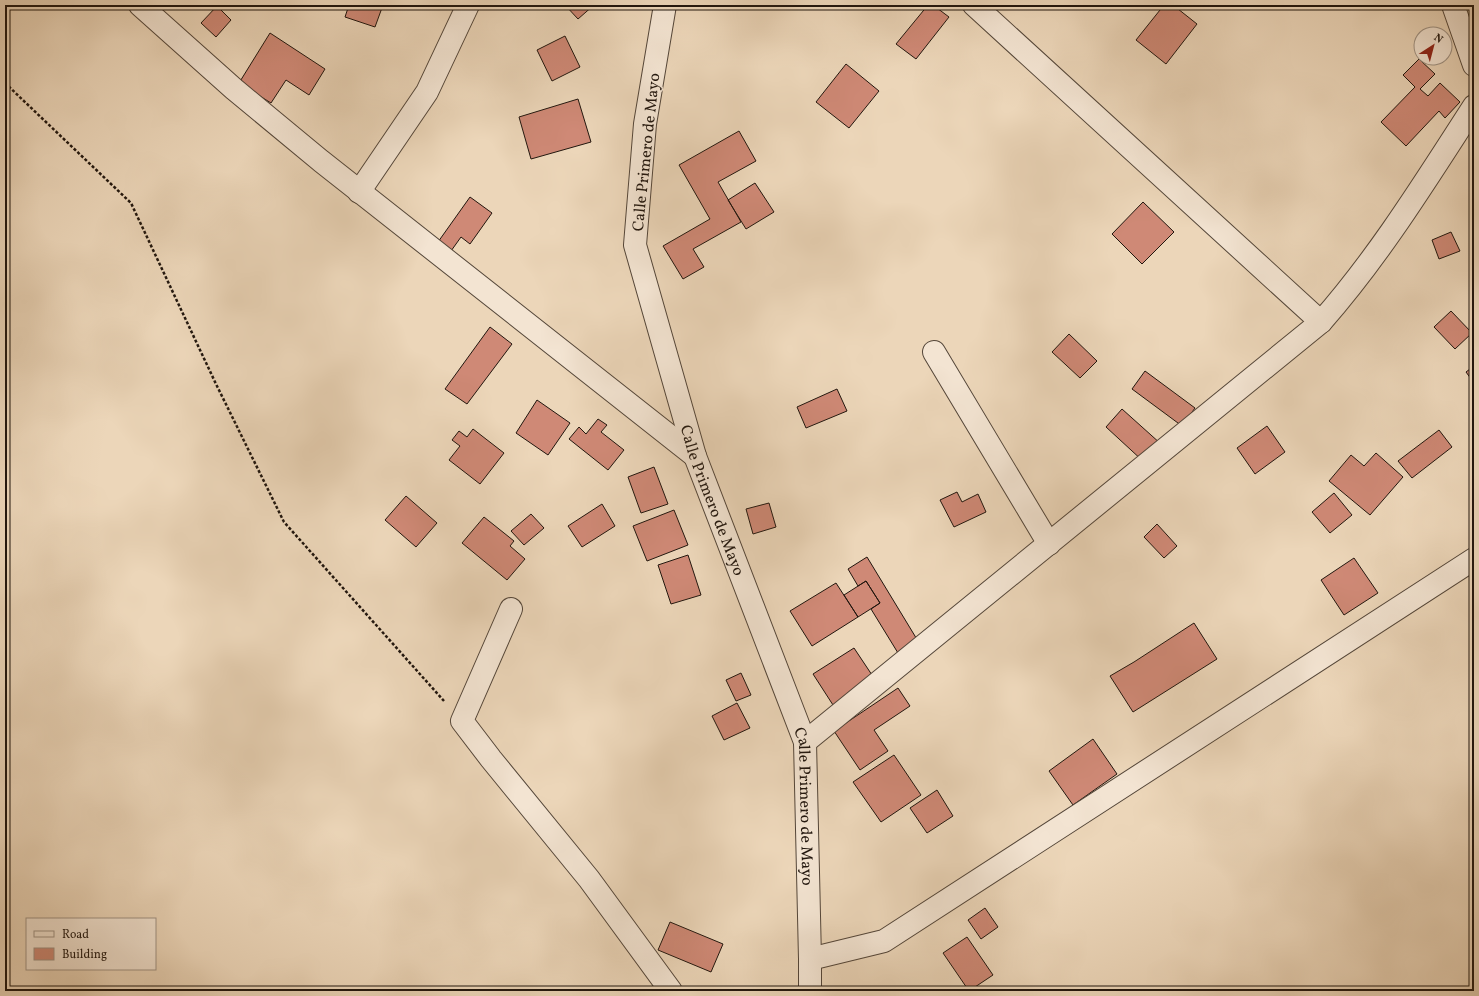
<svg xmlns="http://www.w3.org/2000/svg" width="1479" height="996" font-family="Vollkorn,serif">
	<style>
		.building { fill: #cf8976; stroke: #21160e }
		.lines { fill: none; stroke-linecap: round; stroke-linejoin: round }
		.street-casing { stroke: #544639; stroke-width: 24 }
		.path { stroke: #21160e; stroke-width: 2.5; stroke-dasharray: 3 2; stroke-linecap: butt }
		.street { stroke: #f3e4d2; stroke-width: 22 }
		.labels { text-anchor: middle; stroke-width: 3; stroke-linejoin: round; paint-order: stroke }
		.street-label { font-size: 16px; fill: #21160e; stroke: #f3e4d2 }
	</style>
	<rect width="100%" height="100%" fill="#ecd6b9"/>
	<filter id="stains"><feTurbulence type="fractalNoise" baseFrequency=".005" numOctaves="4"/><feColorMatrix values="0 0 0 0 .2 0 0 0 0 .09 0 0 0 0 .02 0 0 0 .5 -.17"/></filter>
	<radialGradient id="worn" r=".72"><stop offset=".6" stop-color="#630" stop-opacity="0"/><stop offset="1" stop-color="#630" stop-opacity=".3"/></radialGradient>
	<path class="building" d="M349 5H383L375 27 345 17Z
		M565 5H594L578 19Z
		M928 5H933L949 17 916 59 896 44Z
		M1164 5H1173L1197 24 1166 64 1136 40Z
		M217 6 231 20 216 37 201 23Z
		M270 33 325 69 309 95 286 80 271 103 239 83Z
		M565 36 580 67 552 81 537 50Z
		M1419 59 1435 74 1420 89 1428 96 1440 83 1460 102 1445 118 1439 111 1406 146 1381 122 1415 87 1403 75Z
		M846 64 879 91 849 128 816 102Z
		M578 99 591 142 531 159 519 117Z
		M739 131 756 161 718 182 741 222 693 249 704 267 683 279 663 246 710 219 679 165Z
		M755 183 774 212 746 229 728 200Z
		M470 197 492 213 470 244 461 237 451 251 438 242Z
		M1143 202 1174 232 1142 264 1112 234Z
		M1451 232 1460 251 1439 259 1432 240Z
		M1451 311 1472 333 1455 349 1434 327Z
		M490 327 512 344 467 404 445 389Z
		M1069 334 1097 361 1080 378 1052 352Z
		M1474 366V383L1466 372Z
		M1145 371 1195 408 1182 426 1132 389Z
		M837 389 847 411 806 428 797 407Z
		M537 400 570 423 548 455 516 433Z
		M1122 409 1161 444 1144 462 1106 427Z
		M598 419 607 425 601 432 624 450 608 470 569 439 579 427 586 434Z
		M1267 426 1285 452 1255 474 1237 448Z
		M473 429 504 453 480 484 449 460 460 446 452 440 459 431 467 437Z
		M1439 430 1452 447 1412 478 1398 461Z
		M1376 453 1403 477 1370 515 1329 481 1351 455 1364 466Z
		M654 467 668 504 641 513 628 477Z
		M957 492 962 502 978 494 986 512 954 527 940 500Z
		M1334 493 1352 515 1330 533 1312 512Z
		M406 496 437 523 416 547 385 520Z
		M769 503 776 527 753 534 746 509Z
		M602 504 615 526 582 547 568 526Z
		M674 510 688 545 647 561 633 526Z
		M531 514 544 528 524 545 511 531Z
		M484 517 514 541 510 546 525 559 507 580 462 543Z
		M1157 524 1177 546 1164 558 1144 537Z
		M688 555 701 595 671 604 658 565Z
		M867 557 918 641 898 653 871 609 880 603 866 581 858 586 848 569Z
		M1354 558 1378 593 1344 615 1321 580Z
		M866 581 880 603 858 617 844 595Z
		M836 583 858 617 812 646 790 611Z
		M1194 623 1217 659 1133 712 1110 676 1134 662Z
		M854 648 874 678 833 705 813 674Z
		M741 673 751 695 736 701 726 680Z
		M898 688 910 706 874 730 888 751 860 770 834 731Z
		M737 703 750 728 724 740 712 716Z
		M1093 739 1117 774 1073 805 1049 771Z
		M894 755 921 795 881 822 853 782Z
		M937 790 953 816 927 833 910 808Z
		M985 908 998 927 981 939 968 920Z
		M670 922 723 944 711 972 658 950Z
		M967 937 993 975 969 991 943 953Z"/>
	<g class="lines">
		<defs>
			<g id="street">
				<path d="M140 5 234 89 321 161 695 456"/>
				<path id="s1" d="M665 5 645 124 635 245 695 456 805 742 810 959V991"/>
				<path d="M974 5 1321 322"/>
				<path d="M1453 5 1474 65"/>
				<path d="M359 192 427 92 468 5"/>
				<path d="M934 352 1049 544"/>
				<path d="M511 609 462 721 491 759 589 879 671 991"/>
				<path d="M805 742 1321 322C1380 255 1426 180 1474 106"/>
				<path d="M810 959 884 941 1474 559"/>
			</g>
		</defs>
		<use href="#street" class="street-casing"/>
		<path class="path" d="M5 83 131 203 216 384 284 522 444 701"/>
		<use href="#street" class="street"/>
	</g>
	<g class="labels">
		<g class="street-label">
			<text transform="translate(645 152) rotate(-84)" y="6">Calle Primero de Mayo</text>
			<text dy="6" stroke="none"><textPath href="#s1" startOffset="509">Calle Primero de Mayo</textPath></text>
			<text dy="6" stroke="none"><textPath href="#s1" startOffset="832">Calle Primero de Mayo</textPath></text>
		</g>
	</g>
	<rect width="1479" height="996" fill="none" stroke="#ecd6b9" stroke-width="20"/>
	<rect x="6" y="6" width="1467" height="984" fill="none" stroke="#21160e" stroke-width="2"/>
	<rect x="10" y="10" width="1459" height="976" fill="none" stroke="#21160e"/>
	<rect x="26" y="918" width="130" height="52" fill="#f3e4d2" stroke="#9f9284"/>
	<rect x="34" y="931" width="20" height="6" fill="#f3e4d2" stroke="#9f9284"/>
	<text x="62" y="938" font-size="12" fill="#21160e">Road</text>
	<rect x="34" y="948" width="20" height="12" fill="#cf8976" stroke="#9f9284"/>
	<text x="62" y="958" font-size="12" fill="#21160e">Building</text>
	<g transform="translate(1433 46) rotate(36)"><circle r="19" fill="#f3e4d2" stroke="#9f9284"/>
	<path d="M0-3L7 15L0 10L-7 15Z" fill="#8f2418"/>
	<text y="-6" font-size="11" font-weight="bold" text-anchor="middle" fill="#21160e">N</text>
	</g>
	<rect width="100%" height="100%" filter="url(#stains)"/>
	<rect width="100%" height="100%" fill="url(#worn)"/>
</svg>
